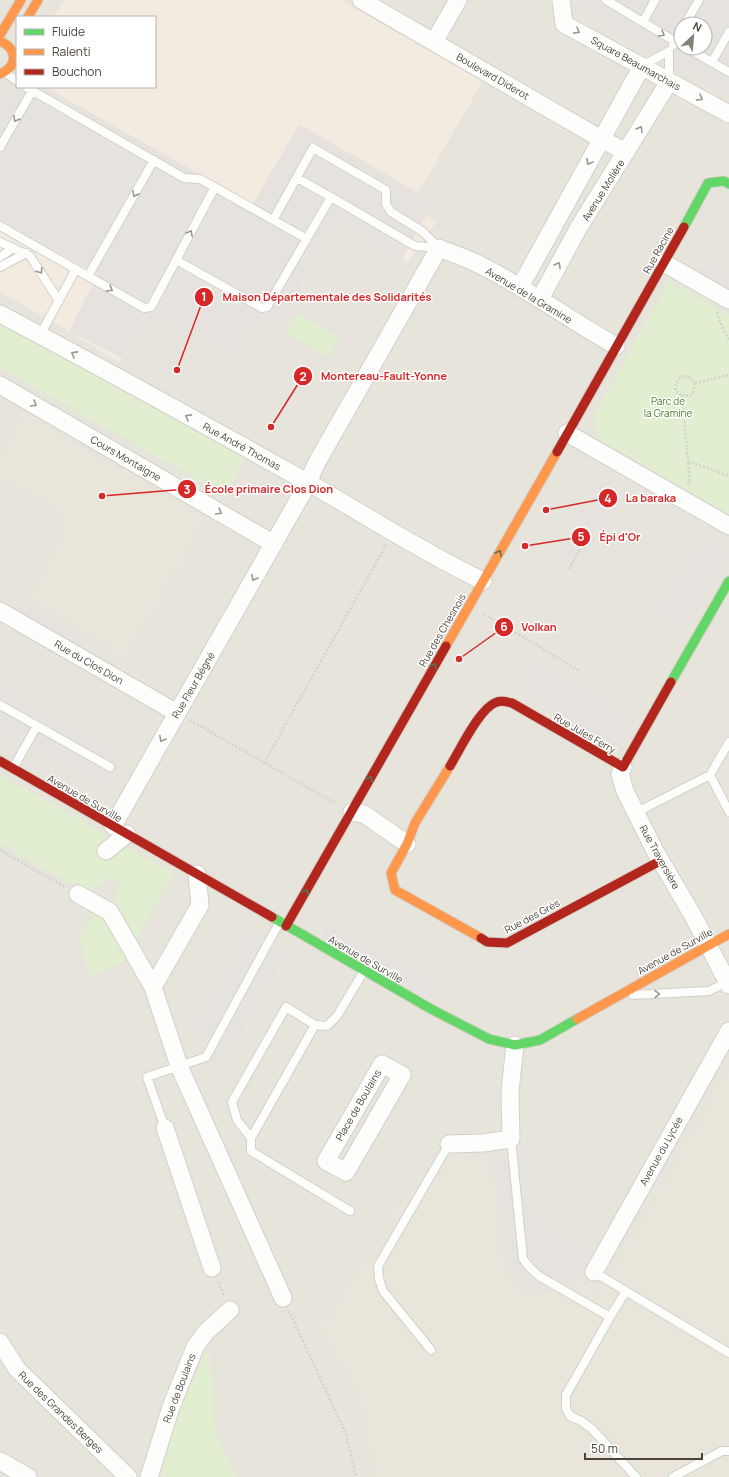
<svg xmlns="http://www.w3.org/2000/svg" width="729" height="1477" font-family="Manrope,sans-serif">
	<style>
		.residential { fill: #e7e4dc; fill-rule: evenodd }
		.commercial { fill: #f3ebdf }
		.education { fill: #eae5da }
		.green { fill: #e1eecf }
		.parking { fill: #e6e3df; fill-rule: evenodd }
		.lines { fill: none; stroke-linecap: round; stroke-linejoin: round }
		.lane-casing { stroke: #d2d0cb; stroke-width: 10 }
		.street-casing { stroke: #d2d0cb; stroke-width: 19 }
		.fast-casing { stroke: #d3cfc5; stroke-width: 11 }
		.slow-casing { stroke: #d3cfc5; stroke-width: 11 }
		.jam-casing { stroke: #d3cfc5; stroke-width: 11 }
		.path { stroke: #d3d2cc; stroke-width: 2.5; stroke-dasharray: 2 2; stroke-linecap: butt }
		.lane { stroke: #fdfdfc; stroke-width: 8 }
		.street { stroke: #fdfdfc; stroke-width: 17 }
		.fast { stroke: #63d668; stroke-width: 9 }
		.slow { stroke: #ff974d; stroke-width: 9 }
		.jam { stroke: #b3261e; stroke-width: 9 }
		.oneway { stroke: #9b9791 }
		.oneway2 { stroke: #537749 }
		.labels { text-anchor: middle; stroke-width: 3; stroke-linejoin: round; paint-order: stroke }
		.street-label { font-size: 10px; fill: #4b4439; stroke: #fff }
		.park-label { font-size: 10px; fill: #4a7f2a; stroke: #fff }
		.leader { fill: none; stroke: #d62828; stroke-width: 1.5 }
		.callout-dot { fill: #d62828; stroke: #fff; stroke-width: 1.5 }
		.mark-label { font-size: 12px; text-anchor: middle; font-weight: bold; fill: #fff }
		.callout-label { font-size: 11px; text-anchor: middle; font-weight: bold; fill: #d62828; stroke: #fff; stroke-width: 3; stroke-linejoin: round; paint-order: stroke }
	</style>
	<rect width="100%" height="100%" fill="#f4f2ee"/>
	<path class="residential" d="M0 0H729V1477H0ZM17 17H155V87H17ZM681 24H705V48H681Z"/>
	<path class="commercial" d="M64 0H340L483 81 410 207 437 221 408 262 337 223 278 329 260 318 237 361 153 315 119 363 69 331 0 292V106L17 87H155V17H53Z"/>
	<path class="education" d="M23 414 205 518 185 553 163 587 126 656 30 598 64 534 62 530V511L0 476V463Z
		M729 1073V1477H373L374 1470 360 1397 323 1328 434 1156 534 1154 541 1221 591 1251 575 1279 601 1294Z"/>
	<path class="green" d="M669 281 729 315V514L597 438 594 415Z
		M296 313 339 337 328 357 285 333Z
		M0 321 245 456 226 496 0 367Z
		M0 775 173 873 124 961 91 976 79 936 92 916 113 906 120 884 109 877 87 893 0 843Z
		M208 1350 217 1434 230 1466 236 1477H161L170 1426Z"/>
	<path class="parking" d="M419 0H438L433 8Z
		M575 0H729V97L572 5ZM681 24H705V48H681Z
		M17 74V87H45L253 204 299 124 434 202 400 262 337 223 278 329 260 318 237 361 153 315 128 361 69 331 98 274 0 222V106Z
		M706 259 729 272V300L693 279Z
		M598 479 630 497 604 543 594 537 576 568 554 555Z
		M700 533 729 550V557L687 630 655 611Z
		M22 601 90 639 84 650 16 611Z
		M523 652 636 717 617 748 515 690 517 663Z
		M0 685 126 756 106 791 0 731Z
		M325 921 433 981 431 1009 319 945Z
		M246 932 287 956 223 1067 206 1057 214 1042 190 1028Z
		M534 1154 541 1221 591 1251 571 1285 522 1298 517 1274H505L492 1155Z"/>
	<g class="lines">
		<defs>
			<path id="lane" d="M606 0 681 45
				M643 22 655 0
				M685 24 699 0
				M673 45 681 31
				M687 48 729 72
				M712 62 729 32
				M642 66 669 51V81
				M6 73 17 81
				M26 87 184 178 200 179 307 239
				M0 147 32 91
				M297 178 331 197
				M273 220 313 148 386 190V204L391 212 422 231 439 248
				M0 226 144 308 151 307 215 187
				M0 242 13 248
				M0 257 13 248 30 256 59 301
				M176 260 262 308 267 307 331 197 415 246 439 248
				M0 267 26 253
				M88 276 154 160
				M40 335 76 269
				M0 705 110 767
				M729 742 710 775 729 812
				M13 768 37 726
				M635 813 710 775
				M633 995 709 991 727 982
				M165 1128 147 1077 206 1057 279 923
				M251 1138 237 1120 232 1102 286 1007 315 1025
				M511 1139 523 1259 530 1268 539 1276 610 1317 626 1291
				M350 1211 251 1151V1138L315 1025 327 1026 337 1016 364 971
				M594 1272 729 1353
				M610 1317 566 1395V1408L570 1416 581 1421 592 1429 636 1477
				M431 1350 383 1291 379 1279 378 1266 449 1144
				M673 1477 722 1451H729"/>
			<path id="street" d="M361 0 601 139 626 152
				M561 0 564 24 729 114
				M434 42 458 0
				M664 263 729 300
				M520 287 642 66
				M540 299 579 227 669 82
				M0 314C103 368 205 425 307 482 366 515 422 552 483 581
				M0 385 274 544
				M567 433 729 526
				M0 611 177 713
				M623 767 620 774 625 791 655 851 692 914 729 985
				M352 812 364 814 407 844
				M113 826 308 483 316 464 439 248C451 253 463 257 474 262 524 286 568 319 616 346
				M106 851 127 834
				M197 874 200 905 153 987 179 1066 283 1298
				M78 894 110 912 153 987
				M382 1064 402 1075 346 1172 326 1161Z
				M165 1128 212 1268
				M449 1144 483 1143 511 1139 510 1091 515 1045
				M594 1272 729 1031
				M0 1342 17 1369 128 1477
				M0 1461 28 1477
				M149 1477 171 1407 195 1347 206 1332 230 1310"/>
			<path id="fast" d="M684 227 708 183 724 181 729 184
				M671 682 729 581
				M272 917 431 1009 489 1039 515 1045 540 1040 577 1019"/>
			<path id="slow" d="M28 17 38 0
				M0 35 21 0
				M0 41C18 49 18 66 0 74
				M446 646 557 452
				M450 766 415 823 407 844 391 873 395 890 481 938
				M577 1019 729 934"/>
			<path id="jam" d="M557 452 684 227
				M0 761 272 917
				M450 766C460 750 480 707 497 702 502 700 507 702 512 703L623 767 671 682
				M286 926 446 646
				M481 938 487 942 507 943 660 861"/>
		</defs>
		<use href="#lane" class="lane-casing"/>
		<use href="#street" class="street-casing"/>
		<use href="#fast" class="fast-casing"/>
		<use href="#slow" class="slow-casing"/>
		<use href="#jam" class="jam-casing"/>
		<path class="path" d="M717 312 720 322 729 341
			M695 383 729 375
			M682 396 691 395 694 389 695 383 689 377 681 376 676 383 675 390 682 396 688 461
			M688 484 690 482 688 461 729 476
			M569 569 583 543
			M484 614 580 671
			M190 720 335 803
			M264 763 386 545
			M0 850 65 887
			M218 1282 224 1295
			M289 1311 346 1434 356 1477"/>
		<use href="#lane" class="lane"/>
		<use href="#street" class="street"/>
		<use href="#fast" class="fast"/>
		<use href="#slow" class="slow"/>
		<use href="#jam" class="jam"/>
	</g>
	<defs><path id="oneway-chevron" d="M-2-3.5L2.5 0L-2 3.5" fill="none" stroke-width="1.6" stroke-linecap="round" stroke-linejoin="round"/></defs>
	<g class="oneway">
		<use href="#oneway-chevron" transform="translate(577 31) rotate(29)"/>
		<use href="#oneway-chevron" transform="translate(662 34) rotate(30)"/>
		<use href="#oneway-chevron" transform="translate(700 98) rotate(29)"/>
		<use href="#oneway-chevron" transform="translate(16 119) rotate(120)"/>
		<use href="#oneway-chevron" transform="translate(640 129) rotate(-59)"/>
		<use href="#oneway-chevron" transform="translate(589 162) rotate(119)"/>
		<use href="#oneway-chevron" transform="translate(135 194) rotate(120)"/>
		<use href="#oneway-chevron" transform="translate(190 233) rotate(-62)"/>
		<use href="#oneway-chevron" transform="translate(558 265) rotate(-61)"/>
		<use href="#oneway-chevron" transform="translate(40 271) rotate(58)"/>
		<use href="#oneway-chevron" transform="translate(110 289) rotate(30)"/>
		<use href="#oneway-chevron" transform="translate(74 354) rotate(-151)"/>
		<use href="#oneway-chevron" transform="translate(34 404) rotate(30)"/>
		<use href="#oneway-chevron" transform="translate(188 417) rotate(-151)"/>
		<use href="#oneway-chevron" transform="translate(219 512) rotate(30)"/>
		<use href="#oneway-chevron" transform="translate(254 578) rotate(120)"/>
		<use href="#oneway-chevron" transform="translate(162 739) rotate(119)"/>
		<use href="#oneway-chevron" transform="translate(657 994) rotate(-2)"/>
	</g>
	<g class="oneway2">
		<use href="#oneway-chevron" transform="translate(499 553) rotate(-60)"/>
		<use href="#oneway-chevron" transform="translate(434 666) rotate(-61)"/>
		<use href="#oneway-chevron" transform="translate(370 779) rotate(-61)"/>
		<use href="#oneway-chevron" transform="translate(306 892) rotate(-60)"/>
	</g>
	<g class="labels">
		<g class="street-label">
			<text transform="translate(636 63) rotate(29)" y="4">Square Beaumarchais</text>
			<text transform="translate(493 76) rotate(30)" y="4">Boulevard Diderot</text>
			<text transform="translate(603 190) rotate(-58)" y="4">Avenue Molière</text>
			<text transform="translate(658 250) rotate(-61)" y="4">Rue Racine</text>
			<text transform="translate(529 295) rotate(31)" y="4">Avenue de la Gramine</text>
			<text transform="translate(242 446) rotate(29)" y="4">Rue André Thomas</text>
			<text transform="translate(126 458) rotate(30)" y="4">Cours Montaigne</text>
			<text transform="translate(442 630) rotate(-60)" y="4">Rue des Chesnois</text>
			<text transform="translate(89 662) rotate(30)" y="4">Rue du Clos Dion</text>
			<text transform="translate(193 685) rotate(-60)" y="4">Rue Fleur Bégné</text>
			<text transform="translate(585 733) rotate(30)" y="4">Rue Jules Ferry</text>
			<text transform="translate(85 798) rotate(30)" y="4">Avenue de Surville</text>
			<text transform="translate(660 857) rotate(61)" y="4">Rue Traversière</text>
			<text transform="translate(532 916) rotate(-28)" y="4">Rue des Grès</text>
			<text transform="translate(675 951) rotate(-29)" y="4">Avenue de Surville</text>
			<text transform="translate(366 959) rotate(30)" y="4">Avenue de Surville</text>
			<text transform="translate(358 1105) rotate(-60)" y="4">Place de Boulains</text>
			<text transform="translate(661 1151) rotate(-61)" y="4">Avenue du Lycée</text>
			<text transform="translate(179 1388) rotate(-69)" y="4">Rue de Boulains</text>
			<text transform="translate(61 1412) rotate(44)" y="4">Rue des Grandes Berges</text>
		</g>
		<g class="park-label">
			<text x="668" y="405">Parc de<tspan x="668" dy="12">la Gramine</tspan></text>
		</g>
	</g>
	<path class="leader" d="M177 370L204 297M271 427L303 376M102 496L187 489M546 510L608 498M525 546L581 537M459 659L504 627"/>
	<g class="callout-dot">
		<circle cx="177" cy="370" r="4"/>
		<circle cx="271" cy="427" r="4"/>
		<circle cx="102" cy="496" r="4"/>
		<circle cx="546" cy="510" r="4"/>
		<circle cx="525" cy="546" r="4"/>
		<circle cx="459" cy="659" r="4"/>
		<circle cx="204" cy="297" r="10"/>
		<circle cx="303" cy="376" r="10"/>
		<circle cx="187" cy="489" r="10"/>
		<circle cx="608" cy="498" r="10"/>
		<circle cx="581" cy="537" r="10"/>
		<circle cx="504" cy="627" r="10"/>
	</g>
	<g class="mark-label">
		<text x="204" y="301">1</text>
		<text x="303" y="381">2</text>
		<text x="187" y="494">3</text>
		<text x="608" y="503">4</text>
		<text x="581" y="541">5</text>
		<text x="504" y="631">6</text>
	</g>
	<g class="callout-label">
		<text x="327" y="301">Maison Départementale des Solidarités</text>
		<text x="384" y="380">Montereau-Fault-Yonne</text>
		<text x="269" y="493">École primaire Clos Dion</text>
		<text x="651" y="502">La baraka</text>
		<text x="620" y="541">Épi d'Or</text>
		<text x="539" y="631">Volkan</text>
	</g>
	<rect x="16" y="16" width="140" height="72" fill="#ffffff" stroke="#b7b4b0"/>
	<rect x="24" y="29" width="20" height="6" fill="#63d668" stroke="#b7b4b0"/>
	<text x="52" y="36" font-size="12" fill="#4b4439">Fluide</text>
	<rect x="24" y="49" width="20" height="6" fill="#ff974d" stroke="#b7b4b0"/>
	<text x="52" y="56" font-size="12" fill="#4b4439">Ralenti</text>
	<rect x="24" y="69" width="20" height="6" fill="#b3261e" stroke="#b7b4b0"/>
	<text x="52" y="76" font-size="12" fill="#4b4439">Bouchon</text>
	<g transform="translate(693 36) rotate(26)"><circle r="19" fill="#ffffff" stroke="#b7b4b0"/>
	<path d="M0-3L7 15L0 10L-7 15Z" fill="#868178"/>
	<text y="-6" font-size="11" font-weight="bold" text-anchor="middle" fill="#4b4439">N</text>
	</g>
	<path d="M585 1453v6h117v-6" fill="none" stroke="#4b4439" stroke-width="2"/>
	<text x="591" y="1453" font-size="12" fill="#4b4439" stroke="#ffffff" stroke-width="3" paint-order="stroke">50 m</text>
</svg>
